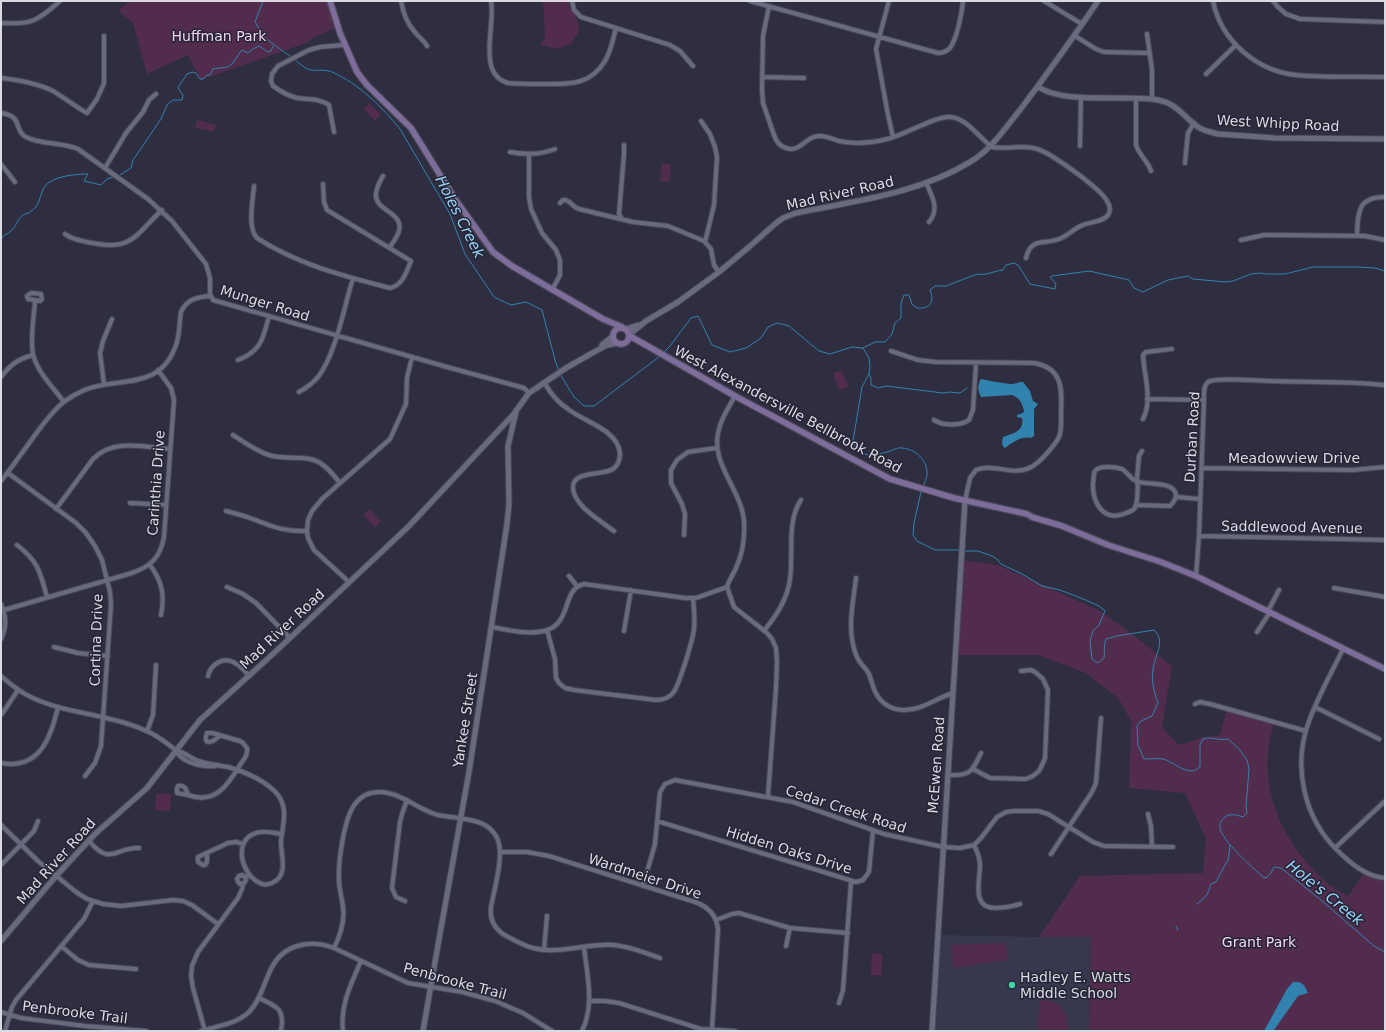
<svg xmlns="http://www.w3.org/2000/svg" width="1386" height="1032" font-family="'DejaVu Sans',sans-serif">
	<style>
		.built { fill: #37374e }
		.green { fill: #522c4d }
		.water { fill: #3182af }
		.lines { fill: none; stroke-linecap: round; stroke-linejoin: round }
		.stream { stroke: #3182af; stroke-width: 1 }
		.minor-casing { stroke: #4a4958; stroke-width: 6 }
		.tertiary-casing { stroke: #4a4958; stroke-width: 7 }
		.secondary-casing { stroke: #4a4958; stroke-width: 8 }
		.minor { stroke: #6a6a7e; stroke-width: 4 }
		.tertiary { stroke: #6a6a7e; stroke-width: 5 }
		.secondary { stroke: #7e6d9a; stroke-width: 5.5 }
		.poi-dot { fill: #42d4a0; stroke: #252535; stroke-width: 1.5 }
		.labels { text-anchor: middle; stroke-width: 3; stroke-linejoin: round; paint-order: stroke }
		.park-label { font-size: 14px; fill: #f6d4f0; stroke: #252535 }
		.street-label { font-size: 14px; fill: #dadae5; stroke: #252535 }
		.poi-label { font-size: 14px; fill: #dadae5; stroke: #252535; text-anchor: start }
		.water-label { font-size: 15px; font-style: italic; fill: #98d3f8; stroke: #252535 }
	</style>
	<rect width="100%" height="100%" fill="#2e2e40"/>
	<path class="built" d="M937 935 1039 937H1091L1089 1031H932Z"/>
	<path class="green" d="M131 1H327L336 28 319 35 306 43 201 80 188 55 147 74 133 23 118 10Z
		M543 1H569V7L577 19 579 31 572 43 558 49 541 45 545 36Z
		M369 103 381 115 375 121 364 109Z
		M197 120 216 125 214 132 195 128Z
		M662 163 671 164 669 182 660 181Z
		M842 370 848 387 839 390 833 373Z
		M369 509 381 521 375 528 363 515Z
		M961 560 998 565 1100 611 1132 634 1172 666 1162 727 1179 745 1204 737 1220 735 1227 709 1274 722C1272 732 1269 742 1268 752 1264 802 1288 848 1325 881 1331 887 1340 891 1348 896L1365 872 1385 878V1031H1089L1091 937H1039L1080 876 1203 873 1206 839 1185 793 1129 788 1131 721 1119 699 1086 673 1038 655H955Z
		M156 793 171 794 170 811 155 810Z
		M1005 943 1009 960 953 968 952 945Z
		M872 954H882V975H871Z
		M1041 999C1061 1002 1068 1010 1068 1031L1040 1030 1037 1027Z"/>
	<path class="water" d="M981 379C991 381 1000 383 1010 384 1015 384 1018 382 1023 382L1030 391 1033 401 1038 404 1034 409V436L1031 438C1022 436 1012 442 1005 448 1001 445 1002 442 1003 437 1012 434 1025 431 1022 418L1017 417V415L1023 413 1024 411C1022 403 1020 398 1012 395L981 397C978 391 977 385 981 379Z
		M1293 982H1299L1304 985 1308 993 1298 996 1274 1030 1264 1031 1287 989Z"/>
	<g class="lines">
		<path class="stream" d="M263 1 255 22 265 38 291 57
			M295 60C299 63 305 69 311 70 318 71 325 69 332 72 358 83 382 107 400 129L450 214 465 254 494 297 511 305 526 302 542 310 555 360 559 371
			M120 175 131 168 133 160 161 119 167 105 173 100H182L183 95 178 88 179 86 187 74 193 72 196 73 200 79H203L207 75H210L213 69 228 67 232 64 242 50 248 53 253 49 259 46 268 52 271 51 273 46
			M1 243 2 237C5 234 8 234 11 231 18 225 18 214 29 213 31 210 34 210 36 207 40 201 41 192 45 186 53 176 76 174 88 174L84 181 101 185 107 179 113 177
			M863 348 875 342H885L892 334 895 323 901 318V303L904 295H909L912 304 917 308C930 309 935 302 930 290L935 286H946L977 274C985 276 994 271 1003 270L1006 265 1014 263 1018 265 1030 284 1055 289 1056 284 1050 277 1052 276 1089 271 1129 280 1134 288 1143 292 1168 280 1188 276 1193 279 1226 282 1233 281 1251 274 1260 273 1266 274H1285L1313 267H1357L1375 268 1385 271
			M663 353 670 346 691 318 698 316 712 345 730 352 746 348 761 338 768 327 777 323 789 326 819 351 830 354 852 347 863 348 869 358 870 367 869 374 862 387 853 441C857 458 873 456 887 452 892 451 897 447 902 448 915 449 928 460 927 475 927 478 924 483 923 487
			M560 374 574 397 584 406H594L659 357
			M869 374 871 378V385L878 388 886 386 943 393 950 392 960 393 967 388
			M921 492 914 523 913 535 917 541 935 550H960
			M963 551H978L992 556 997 559 1001 564 1024 575 1042 586 1060 590 1086 600 1099 606 1105 611 1099 625 1093 631 1090 641 1092 659 1098 663 1104 658C1105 650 1103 648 1106 639L1117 636 1154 630C1166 641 1155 655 1153 669 1151 680 1154 692 1158 703L1152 716 1141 721 1137 726 1138 745 1144 759C1150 759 1157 758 1163 759 1175 762 1188 778 1200 767V745L1203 739C1211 736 1218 741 1228 739L1239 749 1247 760 1249 769 1246 807 1247 813 1243 817C1237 815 1230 813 1225 817 1222 820 1219 823 1220 828 1222 841 1253 868 1263 877L1266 878 1271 873 1274 867 1281 868 1321 900 1374 946 1385 952
			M1197 904 1207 895 1211 884 1216 882 1226 863 1228 861 1230 845
			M1176 926 1178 930"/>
		<defs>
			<path id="minor" d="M401 1C403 12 406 22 414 31 418 37 424 40 427 46
				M491 1C496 25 476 74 508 83 519 84 531 84 542 84 568 84 590 86 605 61 611 51 613 39 616 28
				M572 1 574 10 581 17 670 45 680 51 693 66
				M750 1 938 53C943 53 947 51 950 48 957 39 962 12 963 1
				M889 1 876 49 888 115 893 137
				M1044 1 1082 24
				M1213 1C1221 41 1257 71 1296 75 1325 78 1356 76 1385 77
				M1273 1 1278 7 1286 14 1300 19 1385 22
				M769 6 763 36 762 89 763 103 774 135C776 141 779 146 786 148 800 153 805 137 818 136 825 135 832 139 839 141 854 144 872 143 887 139 905 135 935 116 950 117 967 118 979 138 992 147 1007 150 1022 144 1037 149 1051 153 1100 188 1107 201 1110 205 1111 211 1108 215 1103 222 1090 222 1083 225 1074 228 1068 236 1059 239 1044 245 1031 237 1026 258
				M1 23C32 25 37 21 60 1
				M1147 34 1152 70V99
				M1075 36 1096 49 1104 52 1150 53
				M1206 74 1236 45
				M762 77 804 78
				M1 78C19 80 37 83 53 91 60 95 84 112 87 113L97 99 104 83V36
				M1136 98V145C1139 155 1148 161 1151 171
				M1 113C24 116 13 130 26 137 41 145 62 142 78 149L148 199 172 221 206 264 210 278V294L213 300 447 367 524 388 529 393
				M701 121 710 134 715 147 717 157 714 205 705 242
				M334 132 329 105C319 98 308 100 297 98 289 96 280 91 273 86L271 81 272 74 278 66 309 50 320 47 344 45
				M1080 146 1081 97
				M510 152C526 155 540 155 555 149
				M529 155V197L531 209 542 233 556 250 560 260V275L552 290
				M1185 163 1188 133 1194 123
				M1 164 15 182
				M105 168 126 133 143 112 149 100 156 94
				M383 176C380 181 377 187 376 193 374 212 404 211 399 231 398 236 393 242 390 247
				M926 183C932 196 940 209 929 222
				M254 186C253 200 247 228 257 238 297 264 343 276 390 288 403 285 406 273 411 261L327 210 324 202 323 184
				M560 203 563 200C571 199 571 207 579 209L633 222 668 226 704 241 711 249 714 265 719 272
				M622 219 619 214 624 154V145
				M65 234C73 240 82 241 92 243 133 251 135 235 162 210
				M1357 236C1358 213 1357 197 1385 197
				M1241 240 1264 235 1365 236 1385 240
				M31 293 41 294 42 299 40 301 28 299 27 296Z
				M35 301C34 317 30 338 33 354 37 372 53 387 64 402
				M891 351 918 360 936 362 1034 363C1063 368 1062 389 1061 413 1061 421 1062 429 1059 437 1055 445 1041 461 1033 466 1014 478 993 462 976 470L970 478 965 501
				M238 360C261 351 263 339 269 316
				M1 377C10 365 18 359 33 355
				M544 382C550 393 557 402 568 409 584 422 617 429 620 453 620 459 619 465 613 469 603 476 572 470 573 488 573 496 580 504 585 509 594 517 604 524 614 531
				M104 384 100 353 103 341 112 319
				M299 392C306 388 313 383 318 377 336 354 344 307 353 278
				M735 396C729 407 722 417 719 429 709 463 741 488 744 521 745 537 743 553 736 568 733 575 729 580 727 587L734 607 767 633 772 639 776 648 777 662 776 688 768 796
				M1147 399 1204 400
				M1143 419C1153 400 1144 376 1143 355L1146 352 1172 349
				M934 420C943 426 960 426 969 420L973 410 976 363
				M233 435C244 442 256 451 269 455 286 461 309 453 323 465 330 470 335 477 340 483
				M1202 468 1353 470 1385 467
				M8 473 76 523 86 533 95 546 102 560 110 592 111 605 101 746 95 763 85 776
				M1 481C13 466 24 450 35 435 44 423 53 410 65 401 75 394 86 388 98 386 131 379 162 385 176 345 180 335 179 323 181 312 187 299 197 297 210 296
				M1176 497 1200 499
				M130 503 166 505
				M1136 505 1170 506C1173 503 1176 500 1176 495 1174 480 1147 486 1136 481 1130 478 1127 472 1122 469 1116 467 1099 465 1095 471 1093 474 1094 479 1093 483 1092 503 1104 523 1126 513 1129 512 1132 511 1134 509 1138 505 1138 485 1137 479L1139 456 1142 451
				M56 509 93 459C113 438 145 447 170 449
				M226 511C234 513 242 515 250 518 272 526 283 532 307 531
				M684 535 685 514 682 504 671 483V470L677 460 688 452 717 448
				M1199 536 1385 540
				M17 545C39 562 40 572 47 597
				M150 565C162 581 165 595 161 615
				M569 576 577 586
				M1196 576 1199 536 1204 400C1204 394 1203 386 1208 382 1214 378 1240 380 1248 380 1293 383 1339 380 1385 385
				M856 578C853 604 846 632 857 657 860 664 866 668 869 674 871 679 872 684 874 689 879 702 890 710 904 710 923 710 936 698 953 693
				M349 582 314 550 308 538 307 531 308 520 312 511 322 499 390 439 406 404 407 378 412 357
				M227 587 243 594 256 603 290 638
				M1334 588 1385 597
				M1 604C6 615 7 627 1 639
				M4 610 132 573C151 566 160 558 164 537L174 400 171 388 158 370
				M1268 611 1279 590
				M492 627C508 630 528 635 544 631 573 624 561 589 584 584L685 598H696L727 587
				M547 630 555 659 556 678 559 683 565 688 574 690 656 700C663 700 669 698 673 693 679 686 693 639 694 629 695 619 694 608 693 598
				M624 631 631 590
				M764 631C775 617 785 603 789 585 795 560 785 523 801 500
				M1257 632 1270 612
				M54 647 78 653 108 656
				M1343 649C1331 674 1317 698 1308 724 1293 767 1304 817 1336 849 1349 862 1366 877 1385 878
				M1 676C9 683 16 689 25 694 61 714 105 713 142 729 153 733 163 740 173 748 176 750 177 752 179 755 187 764 204 767 215 766
				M208 676C211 664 223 656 235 663 241 666 245 671 249 676
				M1195 704 1200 702 1210 704 1306 731
				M1315 707 1379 739
				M2 714 18 690
				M147 731 153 715 156 665
				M177 751C184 752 189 757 196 760 206 764 218 765 228 767 244 771 268 782 278 795 289 810 282 826 281 842 281 857 289 875 272 883 267 885 262 885 258 882 241 873 233 840 256 833 265 830 273 833 282 834
				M1 763C40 770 51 737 58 707
				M973 769 990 778 1026 779 1033 776 1039 771 1043 763 1045 758 1048 690 1043 679 1035 672 1031 670 1021 671
				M948 775C970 776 972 772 981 753
				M188 795 177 793V788L178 786C185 785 186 789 188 795 215 805 228 785 240 765 244 759 248 755 247 748L243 743 240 741 212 733H207C202 747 214 742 220 735
				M1148 814 1151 826 1152 847
				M657 821 856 882 863 880 869 872 873 830
				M1 825 38 861 76 892 87 899 103 904 121 906 173 900 183 901 192 905 218 924
				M89 841C111 867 115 847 139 848
				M974 845C977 851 980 858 980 865 980 881 971 907 995 908 1004 908 1011 907 1020 904
				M1335 848 1384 802
				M501 852H527L549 856 695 902C709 907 717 916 718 930L712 1030
				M207 853V862L205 865H203L198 862V857L228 843 236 842 243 844
				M1051 854 1092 792 1096 783 1101 718
				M1 865 34 831 38 821
				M245 877 246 880 244 883 240 884 238 882 237 879 239 876 242 875 245 877 250 875
				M643 886 655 844 660 792 665 784 675 780 793 802 884 834 943 847 960 848 974 845 981 838 997 817 1006 812 1014 811H1038L1048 814 1093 842 1104 846 1173 847
				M405 901 396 897 392 888 400 822 402 814 407 800
				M716 920 732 914 739 913 790 928 848 933
				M61 946 78 960 89 965 136 969
				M786 946 790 928
				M334 948C340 936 345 922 343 907 342 898 339 889 339 880 338 862 344 818 355 804 361 796 370 792 379 792 401 792 418 810 438 815 453 818 470 818 483 824 489 827 493 831 496 836 506 852 494 889 491 907 489 923 497 932 510 938 518 942 525 946 533 948 559 955 586 943 613 945 629 946 645 953 660 958
				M544 950 547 916
				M259 998C277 1007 285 1008 281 1031
				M590 1001H605L619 1003 701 1029 735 1031
				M839 1003 843 990 851 882
				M1 1012 21 1018 85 1026 146 1031
				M5 1031 12 1007 16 1000 84 919 93 901
				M201 1031C217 1026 237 1024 249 1012 260 1001 264 983 271 969 283 944 310 939 334 948L408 983 462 992 495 1001 523 1013 552 1031
				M205 1031 193 988 191 976 192 966 198 952 238 898 242 889 243 884
				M343 1031C340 1005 351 984 361 961
				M582 1031C595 1005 587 975 584 947"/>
			<path id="tertiary" d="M1038 87C1067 105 1124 94 1158 100 1176 103 1184 117 1198 127 1204 131 1211 132 1218 134L1274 138 1385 139
				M626 329 638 325
				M630 334 646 321 678 302 719 272 749 247 775 224 783 218 796 213C854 201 918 194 970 162 991 150 1005 128 1020 110 1047 74 1073 38 1098 1
				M602 345 613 336
				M1 941 56 876 95 834 147 788 200 720 274 653 409 526 513 415 529 393 566 368 594 352 607 345 618 343
				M423 1031 438 945 469 772 507 524 509 504 508 446 516 412
				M932 1031 965 501"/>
			<path id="secondary" d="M330 1 340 33 357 72 367 85 411 128 455 199 493 252 512 266 603 319 622 327
				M613 336a8 8 0 1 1 16 0a8 8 0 1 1-16 0Z
				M630 336 735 396 890 479 954 498 1027 514 1032 517 1062 526 1108 545 1161 562 1196 576 1385 669"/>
		</defs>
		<use href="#minor" class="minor-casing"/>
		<use href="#tertiary" class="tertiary-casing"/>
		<use href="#secondary" class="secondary-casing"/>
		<use href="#minor" class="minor"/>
		<use href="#tertiary" class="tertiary"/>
		<use href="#secondary" class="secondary"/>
	</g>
	<circle class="poi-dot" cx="1012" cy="985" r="4"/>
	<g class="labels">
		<g class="park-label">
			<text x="219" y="41">Huffman Park</text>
			<text x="1259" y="947">Grant Park</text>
		</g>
		<g class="street-label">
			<text transform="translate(1278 123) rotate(3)" y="5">West Whipp Road</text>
			<text transform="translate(840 193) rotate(-13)" y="5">Mad River Road</text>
			<text transform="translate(265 303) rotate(17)" y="5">Munger Road</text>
			<text transform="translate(788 409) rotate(28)" y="5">West Alexandersville Bellbrook Road</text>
			<text transform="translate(1192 437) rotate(-87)" y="5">Durban Road</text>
			<text x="1294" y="463">Meadowview Drive</text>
			<text transform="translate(156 483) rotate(-86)" y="5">Carinthia Drive</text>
			<text transform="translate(1292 527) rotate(1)" y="5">Saddlewood Avenue</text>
			<text transform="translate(282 629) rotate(-43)" y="5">Mad River Road</text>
			<text transform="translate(96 640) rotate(-88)" y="5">Cortina Drive</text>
			<text transform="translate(465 720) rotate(-81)" y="5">Yankee Street</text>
			<text transform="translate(936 765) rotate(-86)" y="5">McEwen Road</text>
			<text transform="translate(846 809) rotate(18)" y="5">Cedar Creek Road</text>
			<text transform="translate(789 850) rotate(17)" y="5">Hidden Oaks Drive</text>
			<text transform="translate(56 861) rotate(-48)" y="5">Mad River Road</text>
			<text transform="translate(645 876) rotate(18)" y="5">Wardmeier Drive</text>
			<text transform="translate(455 981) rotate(15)" y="5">Penbrooke Trail</text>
			<text transform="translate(75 1012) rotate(7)" y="5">Penbrooke Trail</text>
		</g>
		<g class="poi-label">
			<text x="1020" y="982">Hadley E. Watts<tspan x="1020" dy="16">Middle School</tspan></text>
		</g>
		<g class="water-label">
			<text transform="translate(460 217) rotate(63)" y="5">Holes Creek</text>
			<text transform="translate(1325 893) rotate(39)" y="5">Hole's Creek</text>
		</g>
	</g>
	<rect width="1386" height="1032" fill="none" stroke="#dadae5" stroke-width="4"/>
</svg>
